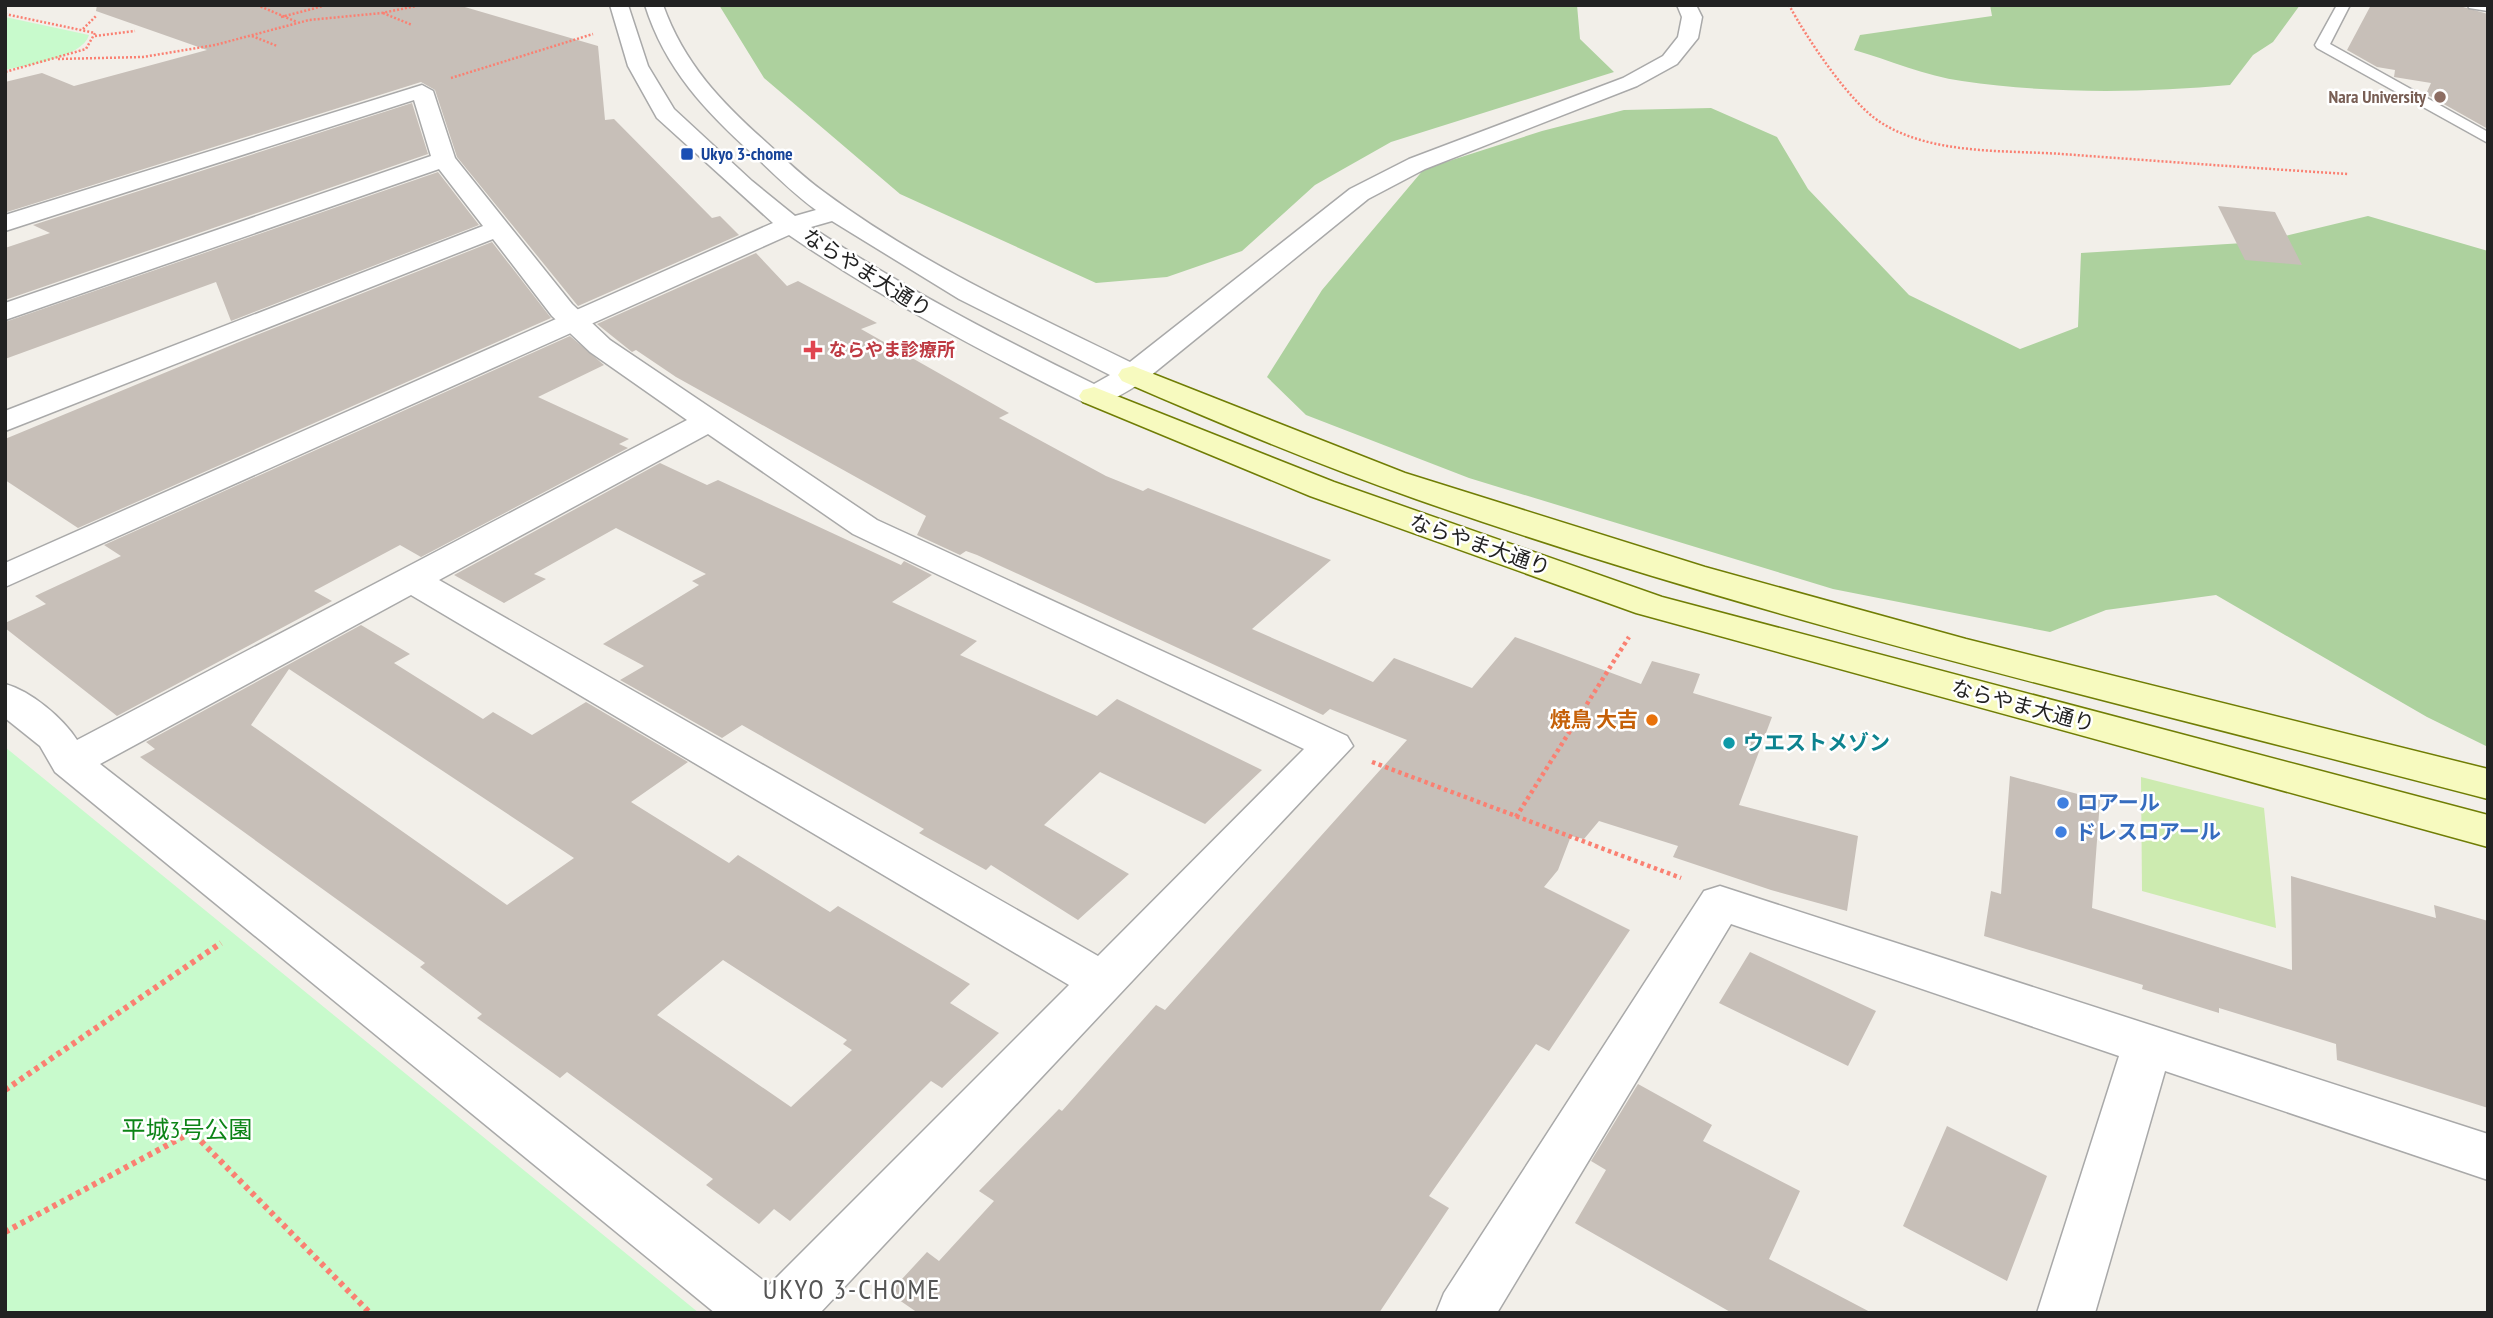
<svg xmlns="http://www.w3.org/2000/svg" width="2493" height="1318" font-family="'PT Sans Narrow','Noto Sans JP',sans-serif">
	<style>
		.grass { fill: #cdebb0 }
		.forest { fill: #add19e }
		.park { fill: #c8facc }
		.building { fill: #c7bfb8; fill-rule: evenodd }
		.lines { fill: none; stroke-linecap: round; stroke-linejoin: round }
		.service-casing { stroke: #a9a9a9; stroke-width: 3 }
		.minor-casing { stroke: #a9a9a9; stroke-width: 3 }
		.tertiary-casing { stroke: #a9a9a9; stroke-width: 3 }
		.secondary-casing { stroke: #707d05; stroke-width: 3 }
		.path-far2 { stroke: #fa8072; stroke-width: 2.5; stroke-dasharray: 2 2; stroke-linecap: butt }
		.path-far1 { stroke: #fa8072; stroke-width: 4.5; stroke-dasharray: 3.5 3.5; stroke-linecap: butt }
		.path { stroke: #fa8072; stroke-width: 6; stroke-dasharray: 4.5 4.5; stroke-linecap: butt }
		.service { fill: #fff; fill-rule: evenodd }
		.minor { fill: #fff; fill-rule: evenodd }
		.tertiary { fill: #fff; fill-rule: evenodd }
		.secondary { fill: #f7fabf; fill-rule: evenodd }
		.education-dot { fill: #8d6e63; stroke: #fff; stroke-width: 2.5 }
		.transit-dot { fill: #1a4fb4; stroke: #fff; stroke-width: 2.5 }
		.health-dot { fill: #e0444e; stroke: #fff; stroke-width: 2.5 }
		.food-dot { fill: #e8710a; stroke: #fff; stroke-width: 2.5 }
		.culture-dot { fill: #0f9aa8; stroke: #fff; stroke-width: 2.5 }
		.shop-dot { fill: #3f7fe0; stroke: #fff; stroke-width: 2.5 }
		.labels { text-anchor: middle; stroke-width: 5; stroke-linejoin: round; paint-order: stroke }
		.far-education-label { font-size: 18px; font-weight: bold; fill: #785e54; stroke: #fff; text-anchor: end }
		.far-transit-label { font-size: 18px; font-weight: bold; fill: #164399; stroke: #fff; text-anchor: start }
		.far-health-label { font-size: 18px; font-weight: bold; fill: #be3a42; stroke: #fff; text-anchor: start }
		.street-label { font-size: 21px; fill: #222; stroke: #fff }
		.food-label { font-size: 21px; font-weight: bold; fill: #c56008; stroke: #fff; text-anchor: end }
		.culture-label { font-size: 21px; font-weight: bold; fill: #0d838f; stroke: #fff; text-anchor: start }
		.shop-label { font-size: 21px; font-weight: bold; fill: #366cbe; stroke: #fff; text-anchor: start }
		.near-park-label { font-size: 24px; fill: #0c8416; stroke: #fff }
		.near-neighbourhood-label { font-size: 28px; letter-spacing: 2px; fill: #555; stroke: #fff }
	</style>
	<rect width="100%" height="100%" fill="#f2efe9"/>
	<path class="grass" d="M2141 777 2264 808 2276 928 2142 891Z"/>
	<path class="forest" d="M719 5H1577L1580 39 1614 72 1391 142 1315 185 1242 251 1167 277 1096 283 900 194 764 78Z
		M1990 5H2300L2273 42 2253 55 2230 85C2142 93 2051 94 1962 81 1926 76 1889 60 1854 50L1860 35 1992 16Z
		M1711 108 1777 137 1808 189 1909 295 2020 349 2078 327 2081 253 2260 242 2368 216 2488 251V747L2427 717 2216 595 2106 610 2050 632 1833 589 1469 478 1306 415 1267 377 1322 290 1424 169 1542 131 1624 110Z"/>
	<path class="park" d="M5 17 89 35C82 58 27 65 5 70Z
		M5 747 699 1313H5Z"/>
	<path class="building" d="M97 5H458L598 46 605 120 614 119 712 218 720 216 739 235 578 306 457 157 435 90 421 82 7 212 5 82 42 73 74 86 207 50 96 11Z
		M2371 5H2456L2488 14V129L2426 94 2431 83 2394 77 2395 70 2377 67 2347 50Z
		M412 103 428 154 5 300V248L50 233 33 225Z
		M438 172 479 225 231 321 216 282 5 359V322Z
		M2218 206 2275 212 2302 265 2245 260Z
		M492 242 551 318 78 528 5 480V439L239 342Z
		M756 253 787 286 798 281 877 323 861 329 1009 413 999 418 1106 476 1143 491 1148 488 1331 560 1252 629 1373 682 1394 658 1472 688 1515 637 1641 684 1652 661 1700 674 1693 693 1772 717 1739 805 1858 836 1847 911 1771 890 1673 857 1678 846 1599 821 1584 839 1571 836 1558 870 1544 887 1630 930 1549 1051 1536 1044 1429 1196 1449 1208 1379 1313H918L889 1293 927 1252 939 1261 994 1201 979 1191 1059 1109 1062 1111 1156 1005 1165 1010 1407 740 1330 709 1323 715 977 555 966 551 960 555 917 535 926 516 676 377 636 350 632 352 597 324Z
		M570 336 604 365 538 397 629 439 619 444 628 448 421 557 400 545 314 591 332 601 117 716 5 628V623L46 604 35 596 121 556 104 545Z
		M660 463 707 485 718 480 901 565 904 561 932 575 892 602 977 641 960 655 1097 716 1117 699 1262 770 1205 824 1100 772 1044 825 1129 874 1078 920 991 865 986 870 919 833 924 829 742 725 722 738 620 680 644 666 603 644 699 585 692 581 706 574 616 528 534 574 546 579 504 603 454 575Z
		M361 625 410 654 394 663 483 719 493 712 532 735 586 702 688 762 631 802 729 863 738 855 830 912 838 906 970 984 950 1003 999 1033 942 1088 931 1081 790 1221 774 1209 759 1224 706 1185 713 1179 567 1072 560 1078 477 1018 482 1014 420 967 425 963 140 757 155 749 146 742ZM289 669 574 858 507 905 251 725ZM723 960 847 1040 843 1044 852 1050 791 1107 657 1015Z
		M2010 776 2100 800 2092 908 2292 970 2291 876 2436 918 2434 905 2488 921V1108L2337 1060 2336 1044 2219 1008V1013L2142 989 2143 985 1984 936 1991 891 2001 894Z
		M1750 952 1876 1011 1848 1066 1719 1003Z
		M1638 1084 1712 1125 1703 1141 1800 1191 1769 1259 1872 1313H1732L1575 1223 1606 1170 1591 1161Z
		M1947 1126 2047 1176 2007 1281 1903 1226Z"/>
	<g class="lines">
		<defs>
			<path id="service" d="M2337 5H2350L2330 44 2488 132V143L2317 48 2315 45Z
				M2468 5H2488V11L2469 8Z"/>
			<path id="minor" d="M422 85 433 91 455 158 572 304 610 340 877 520 1347 736 1353 746 820 1313H715L55 772 40 746 5 718V684C31 691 63 718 77 740L687 420 590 352 552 316 493 239 5 431V411L483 226 439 169 5 320V303L431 156 414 100 5 231V215ZM708 434 853 534 1304 749 1098 956 439 580ZM411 595 1069 985 769 1285 100 764Z
				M1720 886 2488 1134V1180L2165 1071 2095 1313H2037L2119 1056 1731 924 1497 1313H1436L1444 1293 1704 891Z"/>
			<path id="tertiary" d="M610 5H628L648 66 674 109 752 181 795 216 816 210C794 194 775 175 755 156 706 112 665 69 645 5H663C684 64 722 103 767 143 786 160 804 178 824 192 918 262 1025 311 1130 362L1350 189 1409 159 1623 78 1663 56 1678 37 1682 17 1677 5H1696L1702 17 1698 38 1677 64 1637 86 1425 169 1368 199 1144 381C1125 392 1105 408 1083 402 979 350 886 301 789 235L5 587V563L773 223 657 118 628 66ZM832 221 959 299 1110 375 1094 384C996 336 902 287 811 227Z"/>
			<path id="secondary" d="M1133 366 1405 473 1705 567 1966 639 2488 769V799C2129 705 1766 622 1416 499 1316 464 1219 423 1122 381L1118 375 1122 369Z
				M1094 387 1334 482 1662 597 2488 815V847L1636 613 1310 496 1083 402 1079 396 1083 390Z"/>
		</defs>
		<use href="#service" class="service-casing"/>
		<use href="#minor" class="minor-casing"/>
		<use href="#tertiary" class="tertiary-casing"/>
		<use href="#secondary" class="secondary-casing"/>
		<path class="path-far2" d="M257 5 297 22
			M1789 5C1806 37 1850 103 1880 122 1931 155 2004 150 2062 154 2157 161 2252 168 2348 174
			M383 13 412 25
			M5 14 95 33 86 49 5 72
			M281 17 327 5
			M83 29 97 15
			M95 36 135 31
			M252 36 277 46
			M58 59 143 57 215 45 309 20 382 13 421 5
			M451 78 593 34"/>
		<path class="path-far1" d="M1372 762 1681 878
			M1516 817 1629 637"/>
		<path class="path" d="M5 1090 221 943
			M5 1232 192 1132 370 1313"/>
		<use href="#service" class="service"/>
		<use href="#minor" class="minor"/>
		<use href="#tertiary" class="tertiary"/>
		<use href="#secondary" class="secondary"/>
	</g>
	<circle class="education-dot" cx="2440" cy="97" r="7"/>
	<rect class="transit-dot" x="680" y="147" width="14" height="14" rx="3.5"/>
	<path class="health-dot" d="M809.5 339.5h7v7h7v7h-7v7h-7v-7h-7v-7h7z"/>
	<circle class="food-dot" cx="1652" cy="720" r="7"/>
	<circle class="culture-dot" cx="1729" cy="743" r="7"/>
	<g class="shop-dot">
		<circle cx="2063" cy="803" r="7"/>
		<circle cx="2061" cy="832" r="7"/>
	</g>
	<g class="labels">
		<g class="far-education-label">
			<text x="2426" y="103">Nara University</text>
		</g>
		<g class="far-transit-label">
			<text x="701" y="160">Ukyo 3-chome</text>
		</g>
		<g class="far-health-label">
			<text x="829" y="356">ならやま診療所</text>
		</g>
		<g class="street-label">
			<text transform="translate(867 273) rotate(32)" y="7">ならやま大通り</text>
			<text transform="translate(1480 545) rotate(19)" y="7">ならやま大通り</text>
			<text transform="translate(2023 706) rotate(15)" y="7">ならやま大通り</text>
		</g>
		<g class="food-label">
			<text x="1638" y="727">焼鳥 大吉</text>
		</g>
		<g class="culture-label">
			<text x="1743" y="750">ウエストメゾン</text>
		</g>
		<g class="shop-label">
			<text x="2077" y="810">ロアール</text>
			<text x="2075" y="839">ドレスロアール</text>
		</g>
		<g class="near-park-label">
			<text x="187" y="1138">平城3号公園</text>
		</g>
		<g class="near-neighbourhood-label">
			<text x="852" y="1299">UKYO 3-CHOME</text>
		</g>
	</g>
	<rect width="2493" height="1318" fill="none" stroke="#222222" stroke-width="14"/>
</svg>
